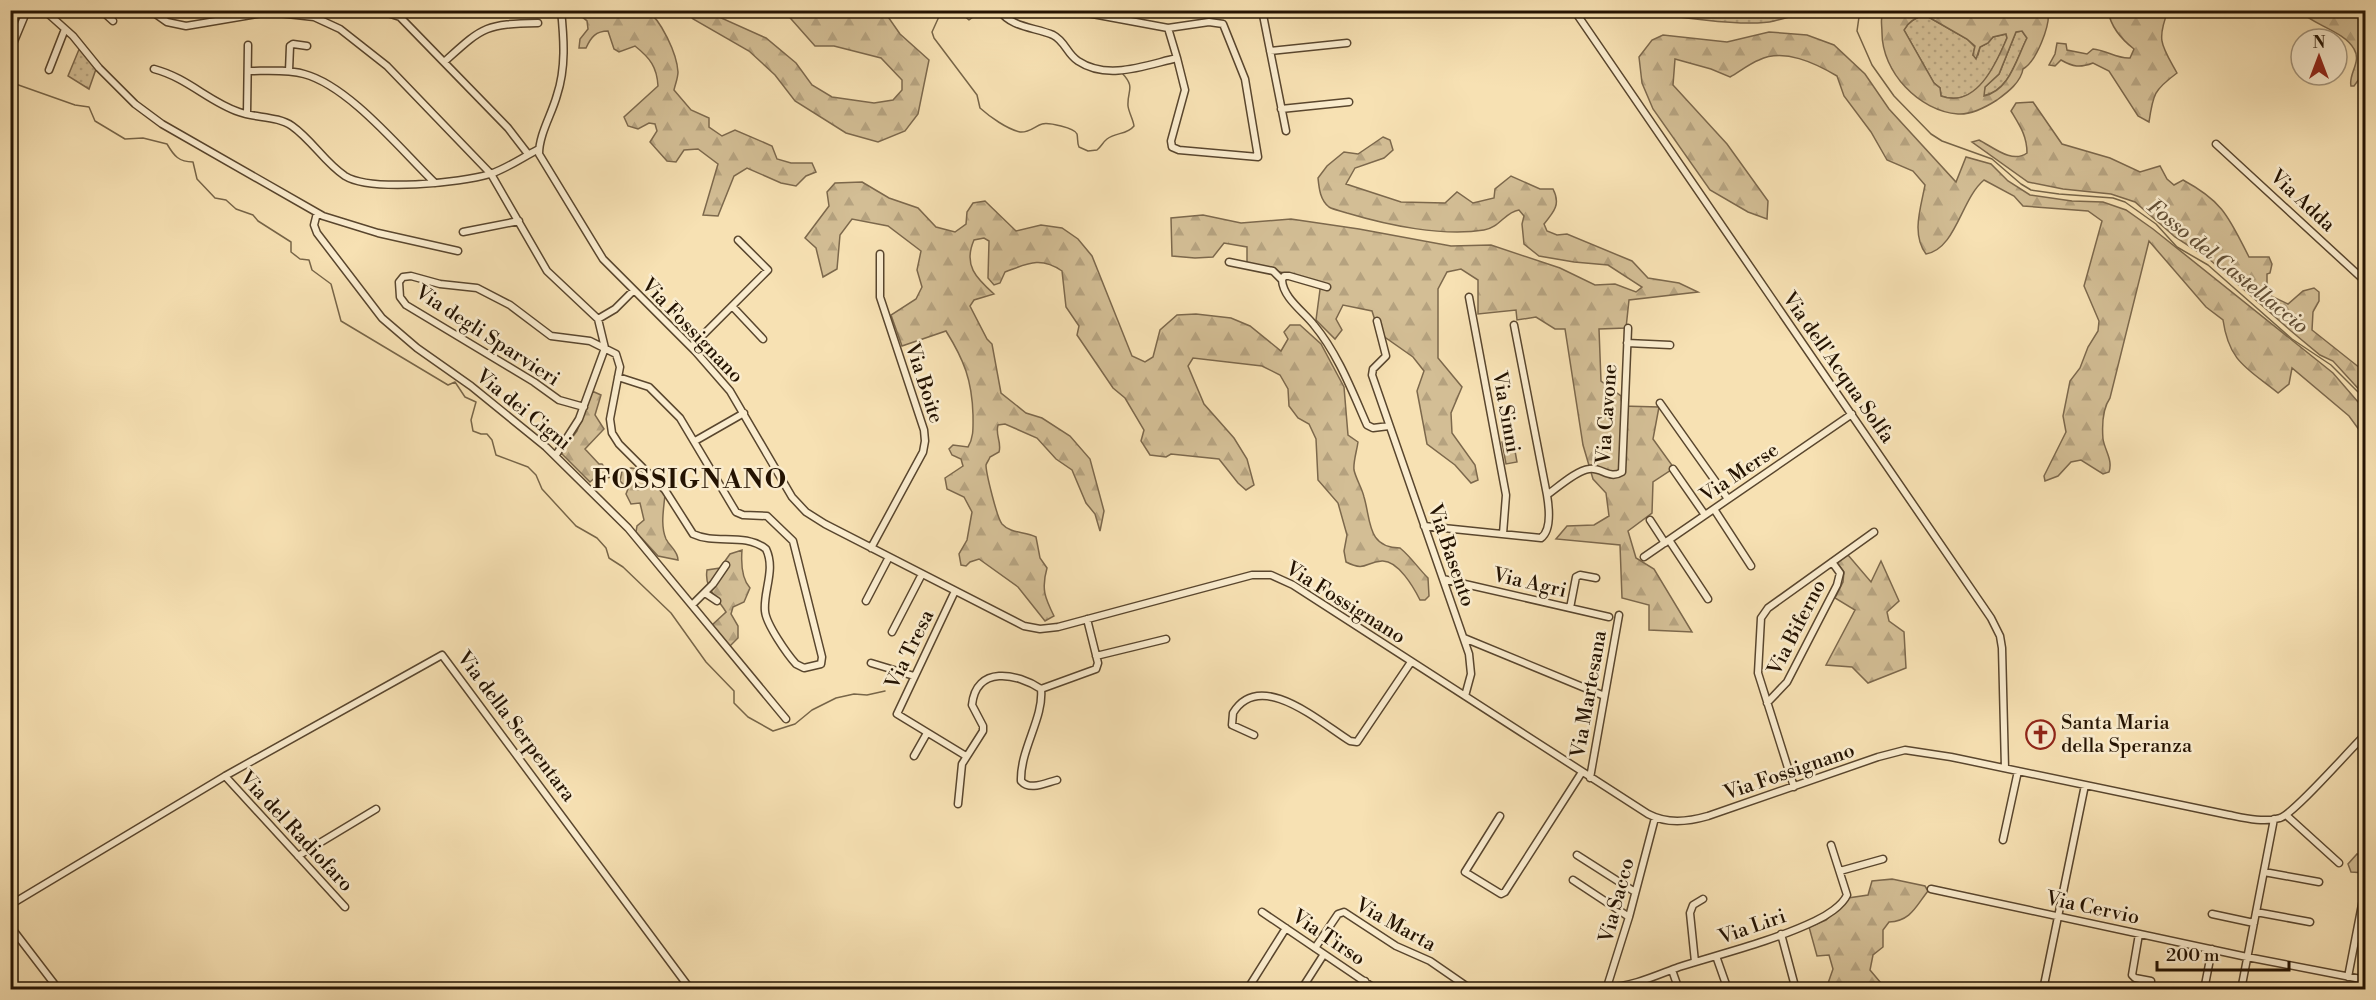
<svg xmlns="http://www.w3.org/2000/svg" width="2376" height="1000" font-family="'Libre Bodoni',serif">
	<style>
		.grass { fill: url(#grass-dots); stroke: #7c684c; stroke-width: 1.5 }
		.forest { fill: url(#forest-firs); stroke: #7c684c; stroke-width: 1.5; fill-rule: evenodd }
		.pitch { fill: #d3be95; stroke: #7c684c; stroke-width: 1.5 }
		.lines { fill: none; stroke-linecap: round; stroke-linejoin: round }
		.stream { stroke: #776548; stroke-width: 1.5 }
		.minor-casing { stroke: #59462e; stroke-width: 9 }
		.minor { stroke: #faecce; stroke-width: 6 }
		.labels { text-anchor: middle; stroke-width: 5; stroke-linejoin: round; paint-order: stroke }
		.street-label { font-size: 20px; fill: #241302; stroke: #faecce }
		.poi-label { font-size: 20px; fill: #241302; stroke: #faecce; text-anchor: start }
		.water-label { font-size: 21px; font-style: italic; fill: #635037; stroke: #faecce }
		.district-label { font-size: 26px; font-weight: bold; letter-spacing: 1.5px; fill: #241302; stroke: #faecce }
	</style>
	<defs>
		<pattern id="grass-dots" width="8" height="8" patternUnits="userSpaceOnUse" patternTransform="scale(1.5)"><rect width="8" height="8" fill="#d3be95"/><path d="M2 2h.1M6 6h.1" fill="none" stroke="#b5a27f" stroke-width="1.8" stroke-linecap="round"/></pattern>
		<pattern id="forest-firs" width="22" height="20" patternUnits="userSpaceOnUse" patternTransform="scale(1.5)"><rect width="22" height="20" fill="#d3be95"/><path d="M5 1l3.5 6h-7zM16 11l3.5 6h-7z" fill="#b5a27f"/></pattern>
	</defs>
	<rect width="100%" height="100%" fill="#f7e1b3"/>
	<filter id="stains"><feTurbulence type="fractalNoise" baseFrequency=".00333" numOctaves="4"/><feColorMatrix values="0 0 0 0 .2 0 0 0 0 .09 0 0 0 0 .02 0 0 0 .5 -.17"/></filter>
	<radialGradient id="worn" r=".72"><stop offset=".6" stop-color="#630" stop-opacity="0"/><stop offset="1" stop-color="#630" stop-opacity=".3"/></radialGradient>
	<path class="grass" d="M1639 11V10L1815 11C1801 13 1788 18 1774 21 1746 28 1670 16 1639 11Z
		M1925 15 1967 39 1975 47 1973 55H1978L1980 47 1988 43 1993 37 2006 34 2007 38C1996 65 1977 109 1941 96L1940 88 1934 83 1904 30C1908 22 1917 17 1925 15Z
		M2022 31 2027 38C2016 60 2010 90 1983 96L1985 87 1999 74 2016 32Z
		M80 47 96 69 89 89 68 76Z"/>
	<path class="forest" d="M570 10H646C661 19 677 54 678 72 678 78 675 85 674 90L691 110 709 118V127L722 136 735 130 772 146 777 159 791 163H812L816 172 806 176 796 186 781 183 747 168 734 176 718 216 703 215 718 164 698 149 684 150 676 162 667 161 650 142 657 131 655 124 649 123 638 129 628 126 624 117 658 86C657 67 650 58 635 46L619 52 614 49 608 31C596 31 591 37 586 48H579L580 39 588 29 587 21 582 17H576L569 13Z
		M685 11H717L719 17 766 38 796 63 812 85 832 97 874 103 893 100 902 90V80L881 58 834 46H815L784 11H884L900 34 929 60 918 114 905 131 878 142 846 133 795 101 775 75 749 51 693 19Z
		M1883 11 2048 10C2051 25 2036 62 2023 69 2021 82 2008 92 1997 100 1986 107 1972 115 1958 114 1919 111 1882 72 1882 33 1882 25 1880 18 1883 11ZM1925 15 1967 39 1975 46 1973 55 1976 59 1980 47 1988 43 1993 37 2006 34 2007 38C1996 64 1976 109 1941 96L1940 88 1934 83 1904 30C1908 22 1917 17 1925 15ZM2022 31 2027 38C2016 60 2009 91 1984 96L1985 87 1999 74 2016 32Z
		M2108 11H2168C2156 41 2162 46 2177 73 2154 90 2153 94 2149 122L2138 116 2109 71 2093 63C2080 68 2073 67 2061 60L2055 66 2049 65 2055 54 2057 43 2066 44 2067 50 2087 54 2093 49C2106 50 2117 59 2130 58L2134 49C2121 39 2111 27 2108 11Z
		M2300 11H2365V71L2354 86H2351C2348 74 2362 62 2354 49 2344 31 2311 24 2300 11Z
		M1769 32 1807 35 1834 45 1865 74 1889 109 1956 182 1966 157 1991 164 2008 181 2030 195 2072 201 2103 202 2126 210 2153 229 2333 373 2365 410V438L2349 416 2292 368 2289 384 2278 393C2247 368 2229 362 2223 320L2206 307 2149 241 2110 398C2103 408 2102 426 2103 439 2105 451 2113 460 2109 472L2103 474 2081 460 2071 462 2058 476 2045 481 2044 476 2066 432 2063 416 2070 381 2080 368 2088 347 2098 331 2099 321 2084 286 2102 221 2088 211 2023 206 2014 196 1984 180C1961 199 1956 249 1926 254 1911 234 1921 207 1925 185L1913 171 1887 160 1871 132 1844 96 1837 76C1815 63 1784 48 1759 60 1749 64 1739 72 1730 77L1711 69 1675 59 1673 85 1727 144 1768 201 1767 219 1748 212 1710 190 1653 109 1642 83 1639 57 1652 40 1663 35 1727 42Z
		M2033 102 2062 144 2110 158 2140 172 2160 166 2167 179 2174 185 2183 180C2224 202 2229 218 2249 257H2269L2272 264 2270 273 2267 274V283L2271 296 2288 304 2303 291 2314 288 2319 292V301L2313 312 2312 330 2365 372V396L2333 361 2320 355 2291 331 2209 259 2175 237 2135 202 2111 194 2063 189 2028 182 1972 142 1979 140C1993 147 2012 164 2027 153 2027 136 2020 126 2011 111L2016 103Z
		M1383 137 1390 140 1393 150 1384 158 1355 168 1346 184 1401 202 1445 203 1457 192 1473 203 1494 198 1495 189 1511 176 1540 189H1553C1561 204 1554 212 1544 224L1547 231 1557 235 1567 234 1632 261 1648 278 1679 283 1698 292 1629 300 1626 328 1599 329 1601 381 1621 396 1622 406 1659 407 1653 439 1674 468 1653 482 1652 513 1628 531 1636 558 1654 569 1692 632 1649 630V605L1622 598 1620 545 1556 539 1567 526 1594 525 1609 516 1606 493 1593 479 1583 445 1565 329H1555L1536 317 1517 320 1516 310 1478 314V280L1461 269 1447 272 1438 289V358L1462 387 1451 413 1452 433 1475 465 1478 480 1471 483 1455 465 1427 444 1417 391 1424 371 1413 357 1379 333 1372 311 1343 305 1336 319 1342 330 1335 339 1316 320 1321 282 1247 264V247L1224 243 1213 257 1195 258 1172 256 1171 218 1203 215 1241 223 1291 219 1359 229 1451 246 1491 245 1560 268 1595 285 1615 284 1636 292 1642 287 1608 265 1574 262 1539 256 1524 244 1522 224 1524 216 1519 210C1505 212 1499 228 1484 230 1443 237 1387 225 1347 213 1342 211 1334 210 1329 207 1320 200 1319 188 1318 178L1327 166 1344 152 1358 154Z
		M862 182 889 198 918 208 936 227 955 232 966 224 967 212 973 203 985 201 1016 231 1041 225 1062 228 1078 239 1092 256 1132 356 1145 362 1153 357 1160 330 1177 315 1196 314 1231 318 1250 326 1281 351 1288 339 1284 332 1290 325H1300L1321 344 1344 387 1348 435 1358 442C1357 450 1353 462 1354 470 1356 479 1362 488 1364 497 1371 520 1367 548 1400 548 1411 557 1418 568 1428 578L1429 596 1425 600H1420C1414 588 1398 560 1382 561 1365 562 1366 572 1346 562L1344 551 1347 535 1338 503 1318 480 1316 439 1309 424 1298 418 1289 406 1288 389 1280 375 1262 366 1193 358 1188 366 1204 404 1234 438 1247 459 1254 485 1246 490 1238 483 1219 459 1171 454 1166 457 1150 455 1141 441 1144 430 1125 398 1113 388 1077 335 1079 326 1066 307 1062 271C1040 256 1027 264 1005 272L1000 283 994 285 988 278 989 241 984 238 974 240C963 265 976 278 994 294L974 300 970 306 987 339 992 344 1001 393 1026 413 1042 418 1070 436 1090 459 1104 511 1100 531 1095 514 1086 503 1072 470 1056 459 1037 438 1005 424 998 425C995 436 1002 442 999 452L990 457C989 460 987 462 986 465 986 473 997 518 1002 524 1011 534 1025 531 1036 537L1040 558 1047 568C1041 589 1045 598 1054 616L1045 621 1018 587 979 559 970 562 966 566 961 565 959 554 967 540 972 512 964 497 947 489 945 478 963 466 961 459 952 455 949 449 953 445 968 447C974 437 973 427 973 415 972 380 964 360 946 331L902 346 891 315 916 299 922 287 917 270 921 251 888 226 852 219 840 235 837 269 823 277 816 248 805 238 829 206 827 192 835 183Z
		M592 391 601 395 595 415 604 429 585 449 599 464H602L612 477 607 478 598 475 590 482 561 453 577 431Z
		M631 468 642 470 665 494C664 508 660 525 666 539 670 547 678 551 678 560L658 556 636 532 637 526 644 520 640 503 631 504 626 494 628 489 620 481 622 471Z
		M742 550C741 563 741 578 750 588L744 602 733 607 731 614 738 626V638L730 646 712 625 726 612C717 597 704 589 707 570L720 568 730 554Z
		M1848 555 1871 582 1881 561 1899 601 1887 612 1889 621 1904 632 1906 668 1868 683 1852 667 1826 665 1855 610 1835 598 1843 582 1844 572 1837 563Z
		M2357 854 2365 857V873L2351 872 2348 864Z
		M1892 879 1925 886 1928 891C1916 906 1911 921 1889 922L1883 930V947L1873 955 1870 970 1886 989H1826L1833 969 1829 955 1817 956 1809 927 1826 920 1848 898 1868 895 1872 881Z"/>
	<path class="pitch" d="M1513 440 1517 462 1506 464 1502 442Z"/>
	<g class="lines">
		<path class="stream" d="M942 10 932 32 934 38 977 95 980 108C990 117 1007 129 1020 132 1029 133 1035 126 1042 124 1048 122 1075 128 1077 134 1078 138 1077 143 1079 147L1088 151 1097 150C1101 147 1103 142 1107 139 1116 132 1127 135 1134 126 1133 119 1129 113 1128 106 1127 90 1136 88 1122 73
			M957 10 969 20 980 12
			M1860 10 1857 31 1872 65 1894 96 1931 134 1942 141 1992 159 2021 184 2031 190 2059 194 2113 198 2125 202 2156 224 2177 247 2208 265 2292 339 2331 365 2366 400
			M10 82 75 105 89 107 95 121 125 139 143 138 167 144C174 156 179 162 193 162L197 179 215 198 226 200 236 209 253 215 258 221 291 242V252L300 259 309 260 312 270 331 284 341 321 448 385 455 382 465 397 476 402 471 420 473 431 481 434H487L492 440 496 455 528 467 536 475 542 489 576 526 597 538 606 548 609 558 623 567 671 613 706 662 734 691V703L748 717 773 731 795 724 812 710 836 698 854 694 867 695 885 691"/>
		<defs>
			<path id="minor" d="M44 10 73 36 99 68 135 104 162 124 323 216 378 233 458 251
				M101 10 113 21
				M150 10 167 22 186 26 269 12 314 17 340 29 387 66 491 174 547 271 598 319
				M378 10 400 17 508 128 528 154
				M561 10C564 39 566 68 557 95 552 114 539 134 539 154L603 259 696 352 730 391 792 497 806 512 825 524 1024 626 1040 629 1058 627 1252 575H1271L1293 585 1648 814C1667 824 1687 822 1708 816L1878 757 1905 750 1951 757 2229 815C2244 818 2264 823 2280 818 2294 814 2351 748 2366 734
				M999 10C1012 28 1034 27 1053 35 1065 41 1067 54 1078 61 1108 81 1146 65 1177 58L1168 28
				M1071 10 1168 28 1209 22 1223 24 1245 79 1258 157 1179 150 1172 147 1171 141 1185 90 1177 58
				M1262 10 1286 131
				M1574 10 1991 618 2000 636 2002 648 2005 768
				M400 17 407 10
				M10 51 27 10
				M1270 51 1347 43
				M444 62C483 27 484 24 538 23
				M154 69C188 78 209 102 239 112 255 118 278 116 292 126 312 140 325 163 345 176 371 192 460 183 490 174 506 169 523 157 539 149
				M49 70 65 29
				M248 71C266 71 286 69 304 74 349 86 400 149 435 183
				M289 71 290 46 293 44 307 46
				M1281 109 1349 102
				M247 114 248 45
				M2216 144 2366 282
				M317 213 314 225 317 233 382 318 417 348 471 386 546 447 628 528 786 719
				M463 232 519 221
				M1229 262 1273 271 1282 280
				M1327 287 1289 276H1284L1282 280C1283 298 1304 312 1314 325 1338 354 1352 391 1367 425L1373 428 1389 426
				M1469 297 1506 495 1503 534
				M732 306 763 339
				M1377 321 1386 356 1373 369 1372 375 1469 654 1471 674 1465 696
				M1514 325 1547 495
				M1627 343 1670 345
				M691 347 768 270 738 240
				M1660 403 1728 499
				M584 407 559 400 534 382 406 305 400 297 399 282 403 277 411 276 440 284 477 288 510 305 551 336 590 341 616 354 620 367 610 419 612 433 619 444 665 490 693 534C716 545 744 532 766 549 776 570 763 591 765 611 766 624 787 654 796 664L804 668 821 664 822 657 793 541 767 516 743 515 736 512 680 418 649 387 618 377
				M695 441 744 413
				M556 455 579 419 605 348 598 319 615 309 633 291
				M1673 469 1705 515
				M1714 509 1751 566
				M1650 520 1665 543
				M1424 526 1541 538C1552 530 1549 507 1547 495 1557 488 1577 470 1589 469 1602 467 1609 480 1622 472L1628 328
				M1669 540 1708 599
				M871 548 923 452 925 441 924 430 880 297V254
				M1644 557 1852 414
				M1443 579 1609 617
				M955 591 897 714 966 756
				M705 593 717 601
				M866 601 889 557
				M693 604 713 584 726 565
				M1570 608 1576 577 1580 575 1596 578
				M892 632 922 574
				M1464 638 1602 695
				M1096 656 1166 639
				M871 663 914 676
				M1041 689C1044 718 1020 749 1021 781 1030 791 1045 783 1057 780
				M1767 703 1787 682 1837 585 1840 573 1832 562
				M1254 735 1232 725 1233 713C1260 668 1321 723 1350 741L1357 742 1411 662
				M914 756 927 733
				M225 776 345 907
				M1590 778 1619 615
				M1794 787 1758 673 1761 618 1768 608 1874 532
				M958 804 962 764 983 731V726L972 705C976 665 1017 673 1041 689L1096 669 1098 663 1087 619
				M2286 815 2339 863
				M1500 816 1465 872 1501 894 1505 892 1582 772
				M2003 840 2018 771
				M1577 855 1635 892
				M298 856 376 809
				M1840 871 1883 859
				M2264 872 2319 882
				M1573 880 1629 917
				M1931 889 2247 957 2366 980
				M10 905 225 776 442 655 691 990
				M1262 912 1377 990
				M2256 912 2310 922
				M2212 914 2254 923
				M10 926 59 990
				M1781 934 1796 990
				M2139 934 2132 975 2135 978 2151 981
				M1315 948 1338 914 1344 912 1396 946 1430 961 1472 990
				M1716 956 1728 990
				M1695 962 1690 913 1693 905 1703 899
				M1672 970 1679 990
				M2348 977 2364 894
				M1608 987C1632 987 1657 975 1679 967 1724 953 1773 941 1815 921 1826 916 1842 906 1847 895L1831 845
				M1247 990 1286 928
				M1301 990 1324 954
				M1359 990 1365 981
				M1606 990 1629 917 1655 818
				M2043 990 2085 785
				M2204 990 2212 949
				M2241 990 2274 819"/>
		</defs>
		<use href="#minor" class="minor-casing"/>
		<use href="#minor" class="minor"/>
	</g>
	<defs>
		<symbol id="church-ring" viewBox="-11 -11 22 22"><circle r="9.5" fill="#faecce" stroke="#8f2418" stroke-width="1.5"/><path d="M-1.2-6h2.4v3.5h3.3v2.4h-3.3V6h-2.4V-.1h-3.3v-2.4h3.3Z" fill="#8f2418"/></symbol>
	</defs>
	<g fill-rule="evenodd">
		<use href="#church-ring" x="2024" y="718" width="33" height="33"/>
	</g>
	<g class="labels">
		<g class="street-label">
			<text transform="translate(2303 200) rotate(43)" y="7">Via Adda</text>
			<text transform="translate(693 330) rotate(46)" y="7">Via Fossignano</text>
			<text transform="translate(488 335) rotate(33)" y="7">Via degli Sparvieri</text>
			<text transform="translate(1839 367) rotate(55)" y="7">Via dell'Acqua Solfa</text>
			<text transform="translate(925 383) rotate(72)" y="7">Via Boite</text>
			<text transform="translate(524 409) rotate(39)" y="7">Via dei Cigni</text>
			<text transform="translate(1507 412) rotate(80)" y="7">Via Sinni</text>
			<text transform="translate(1606 414) rotate(-86)" y="7">Via Cavone</text>
			<text transform="translate(1739 472) rotate(-34)" y="7">Via Merse</text>
			<text transform="translate(1452 555) rotate(71)" y="7">Via Basento</text>
			<text transform="translate(1530 582) rotate(13)" y="7">Via Agri</text>
			<text transform="translate(1346 602) rotate(32)" y="7">Via Fossignano</text>
			<text transform="translate(1796 627) rotate(-63)" y="7">Via Biferno</text>
			<text transform="translate(909 649) rotate(-64)" y="7">Via Tresa</text>
			<text transform="translate(1588 694) rotate(-80)" y="7">Via Martesana</text>
			<text transform="translate(517 726) rotate(53)" y="7">Via della Serpentara</text>
			<text transform="translate(1789 771) rotate(-19)" y="7">Via Fossignano</text>
			<text transform="translate(297 831) rotate(47)" y="7">Via del Radiofaro</text>
			<text transform="translate(1616 900) rotate(-75)" y="7">Via Sacco</text>
			<text transform="translate(2093 907) rotate(12)" y="7">Via Cervio</text>
			<text transform="translate(1396 924) rotate(29)" y="7">Via Marta</text>
			<text transform="translate(1752 926) rotate(-19)" y="7">Via Liri</text>
			<text transform="translate(1329 937) rotate(34)" y="7">Via Tirso</text>
		</g>
		<g class="poi-label">
			<text x="2061" y="729">Santa Maria<tspan x="2061" dy="23">della Speranza</tspan></text>
		</g>
		<g class="water-label">
			<text transform="translate(2228 266) rotate(39)" y="7">Fosso del Castellaccio</text>
		</g>
		<g class="district-label">
			<text x="690" y="488">FOSSIGNANO</text>
		</g>
	</g>
	<rect width="2376" height="1000" fill="none" stroke="#f7e1b3" stroke-width="36"/>
	<rect x="12" y="12" width="2352" height="976" fill="none" stroke="#241302" stroke-width="3"/>
	<rect x="18" y="18" width="2340" height="964" fill="none" stroke="#241302" stroke-width="1.5"/>
	<g transform="translate(2319 57)"><circle r="28" fill="#faecce" stroke="#a4957c" stroke-width="1.5"/>
	<path d="M0-4.5L10 22L0 15L-10 22Z" fill="#8f2418"/>
	<text y="-9" font-size="16" font-weight="bold" text-anchor="middle" fill="#241302">N</text>
	</g>
	<path d="M2157 961v9h132v-9" fill="none" stroke="#241302" stroke-width="3"/>
	<text x="2166" y="961" font-size="18" fill="#241302" stroke="#faecce" stroke-width="4.5" paint-order="stroke">200 m</text>
	<rect width="100%" height="100%" filter="url(#stains)"/>
	<rect width="100%" height="100%" fill="url(#worn)"/>
</svg>
